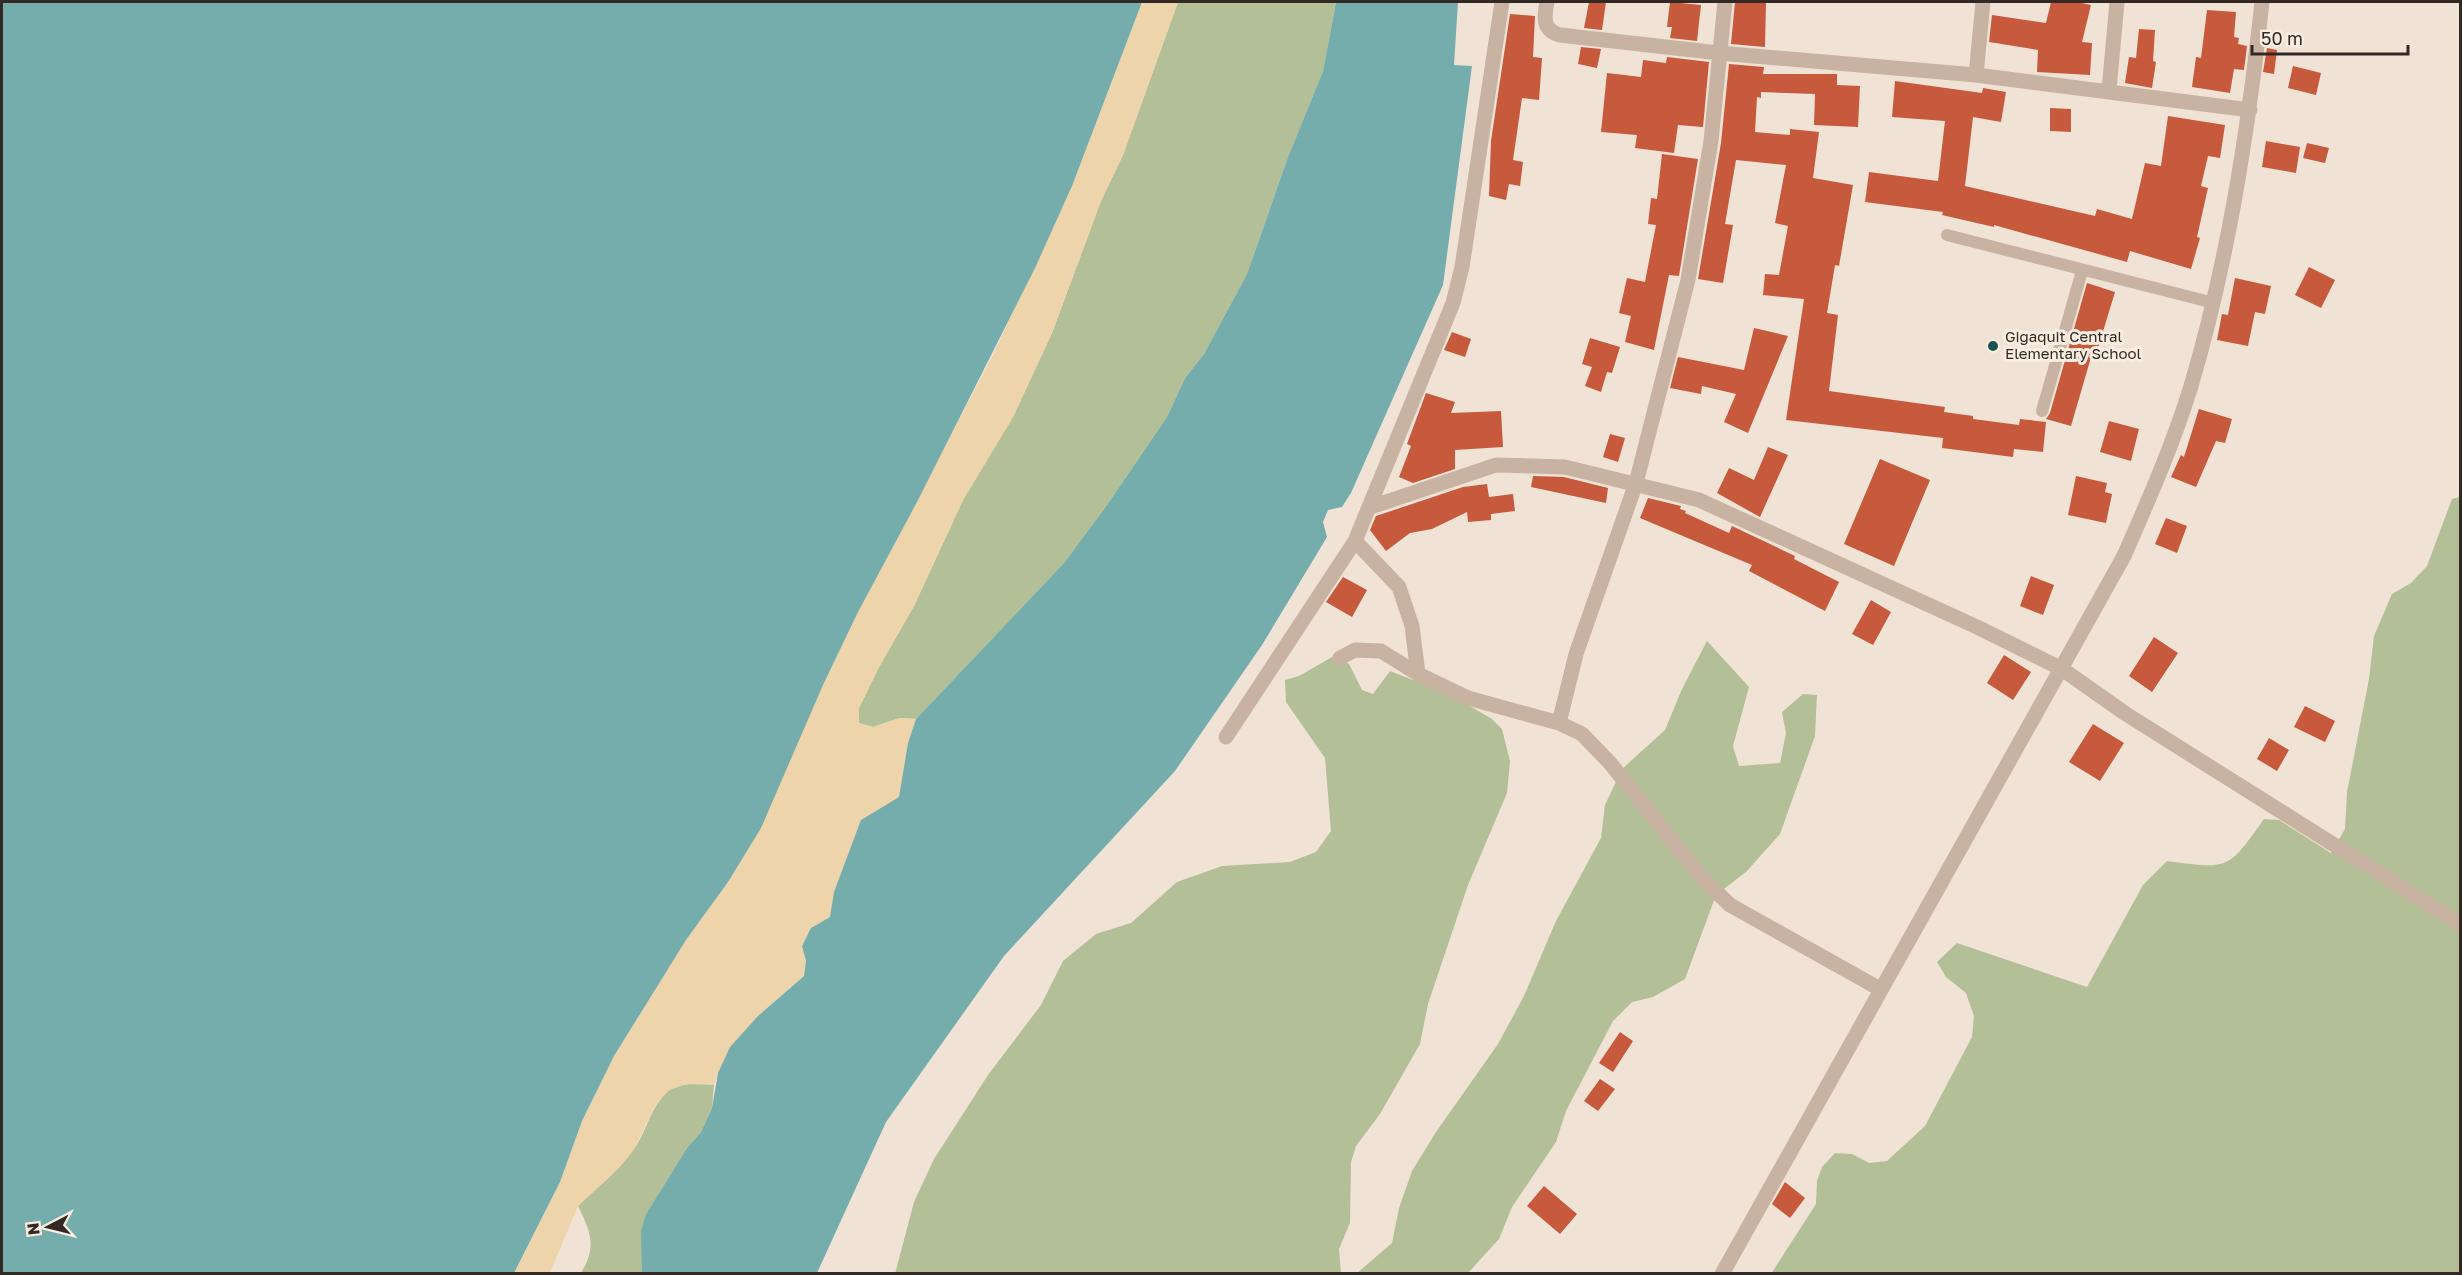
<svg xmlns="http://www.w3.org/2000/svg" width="2462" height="1275" font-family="'Golos Text',sans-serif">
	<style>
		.green { fill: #b3bf96 }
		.sand { fill: #edd4aa }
		.water { fill: #75adad }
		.building { fill: #c7593d }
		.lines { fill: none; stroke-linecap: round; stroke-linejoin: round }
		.service { stroke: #c8b2a2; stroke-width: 12 }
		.minor { stroke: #c8b2a2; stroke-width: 15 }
		.poi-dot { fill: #1a5254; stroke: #f9ede1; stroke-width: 2 }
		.labels { text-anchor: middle; stroke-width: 6; stroke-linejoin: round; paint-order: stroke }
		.poi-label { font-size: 15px; fill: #332824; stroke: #f9ede1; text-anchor: start }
	</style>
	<rect width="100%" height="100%" fill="#f0e3d5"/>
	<path class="green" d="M1178 2H1336L1323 71 1288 157 1247 274 1204 354 1185 378 1167 417 1107 505 1064 563 916 719 900 718 873 727 859 723V708L879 667 914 606 963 500 1013 417 1052 333 1101 201 1123 155Z
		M2460 497V1273L1771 1274 1816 1204 1817 1181 1822 1167 1835 1153 1852 1154 1869 1163 1887 1161 1925 1126 1972 1037 1974 1016 1966 993 1946 977 1937 962 1957 943 2087 987 2143 885 2167 861C2229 869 2227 871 2264 819L2279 820 2331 853 2345 829 2347 792 2369 679 2374 636 2392 594 2411 583 2427 566 2452 499Z
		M1707 641 1749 687 1733 746 1739 766 1780 763 1786 733 1782 712 1803 694 1817 695 1815 736 1780 834 1746 872 1716 895 1685 979 1653 997 1632 1002 1613 1021 1566 1111 1556 1142 1512 1207 1499 1239 1468 1273 1356 1274 1392 1243 1399 1208 1412 1171 1436 1132 1498 1044 1524 996 1556 921 1601 838 1605 805 1622 769 1665 730 1682 689Z
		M1332 657 1349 664 1362 690 1373 694 1390 671 1449 694 1492 719 1502 729 1510 761 1507 793 1468 885 1428 1004 1420 1044 1380 1114 1356 1146 1351 1162 1350 1223 1339 1249 1341 1273 895 1274 914 1202 934 1159 988 1075 1041 1005 1063 961 1096 934 1131 923 1177 882 1222 866 1290 862 1316 852 1331 831 1325 758 1286 702 1285 680 1299 676Z
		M702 1083 714 1085 712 1108 701 1132 687 1148 646 1214 642 1273H581C597 1247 591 1232 578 1206 597 1187 619 1171 634 1149 647 1131 650 1108 667 1092 675 1084 691 1084 702 1083Z"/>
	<path class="sand" d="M1142 2H1178L1123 155 1101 201 1052 333 1013 417 963 500 914 606 879 667 859 708V723L873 727 900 718 916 719 908 743 899 797 861 820 830 917 811 928 802 946 806 961 804 976C768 1007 728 1037 714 1085L685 1084 668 1091 655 1106 634 1149 619 1168 578 1206 550 1273 514 1274 560 1182 582 1121 614 1056 686 940 728 882 858 612 993 355 1072 186Z"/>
	<path class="water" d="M2 2H1142L1072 186 1035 268 917 502 858 612 823 685 761 828 728 882 686 940 614 1056 582 1121 560 1182 514 1273H2Z
		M1336 2H1458L1454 65 1472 66 1443 285 1351 493 1342 507 1328 510 1323 522 1327 537 1262 645 1175 771 1004 956 886 1122 817 1273H642L641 1231 646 1214 687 1148 701 1132 712 1108 718 1073 730 1047 758 1016 804 976 806 961 802 946 811 928 830 917 834 892 861 820 899 797 908 743 916 719 1064 563 1107 505 1167 417 1185 378 1204 354 1247 274 1288 157 1323 71Z"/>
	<path class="building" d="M1589 2H1606L1602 30 1584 28Z
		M1670 2 1701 5 1697 41 1670 38 1672 27H1667Z
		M1735 2H1766L1765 47 1731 44Z
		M2051 2H2077L2091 5 2082 42 2092 43 2090 75 2037 72 2038 50 1989 42 1992 15 2046 23Z
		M2207 10 2236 12 2234 37 2239 38 2238 44 2247 46 2244 70 2234 69 2230 93 2192 87 2196 57 2201 58Z
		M1510 14 1535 16 1533 57 1542 58 1539 100 1522 98 1513 160 1523 162 1520 186 1509 184 1506 200 1489 196 1491 141Z
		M2139 29 2155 30 2153 61 2156 62 2152 88 2125 83 2129 57 2136 58Z
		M1581 47 1601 49 1597 68 1578 64Z
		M2267 48 2277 50 2274 74 2263 72Z
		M1667 57 1709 62 1703 127 1678 125 1674 153 1635 148 1637 135 1601 132 1607 73 1641 77 1643 60 1666 63Z
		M1729 64 1764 67 1763 74H1837V85L1860 86 1858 127 1814 125 1815 94 1761 92V98L1757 97 1755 132 1790 135V129L1819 132 1813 178 1853 185 1839 266 1835 265 1827 313 1838 315 1829 391 1945 407 1944 412 1973 416V419L2019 425 2020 419 2046 422 2043 452 2014 449 2013 457 1942 448 1943 438 1786 420 1804 299 1763 295 1765 274 1779 275 1788 226 1775 223 1786 165 1736 160 1725 224 1733 225 1723 283 1698 279 1721 143Z
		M2293 66 2321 73 2316 95 2288 88Z
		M1895 81 1982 93 1983 88 2006 92 2001 122 1973 117 1965 186 2095 216 2097 209 2132 219 2145 163 2161 166 2168 116 2225 125 2220 158 2208 156 2201 186 2208 188 2197 237 2200 238 2191 269 2130 251 2127 262 1994 225V227L1942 215 1943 212 1865 202 1869 172 1938 181 1945 121 1892 117Z
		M2050 108 2071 109V132L2050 131Z
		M2266 141 2300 147 2296 173 2262 167Z
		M2307 143 2329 148 2325 163 2303 158Z
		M1662 154 1698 159 1679 276 1669 275 1654 350 1625 342 1631 316 1619 313 1627 278 1645 282 1656 225 1648 224 1651 198 1657 199Z
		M2309 267 2335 280 2321 308 2295 295Z
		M2235 278 2271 286 2265 314 2255 312 2248 346 2217 340 2222 314 2228 315Z
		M2087 283 2115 292 2098 348 2094 347 2071 426 2046 419 2050 413Z
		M1754 328 1788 336 1748 433 1724 422 1736 394 1702 386 1701 394 1670 388 1678 357 1744 370Z
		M1452 332 1471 339 1465 357 1444 350Z
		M1590 338 1620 347 1612 373 1607 372 1601 392 1585 386 1592 367 1582 364Z
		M1426 393 1455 402 1451 413 1501 411 1503 447 1455 450V469L1413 483 1399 477 1411 446 1407 444Z
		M2199 409 2232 419 2225 443 2216 441 2196 487 2171 477 2181 455 2184 457Z
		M2109 421 2139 429 2131 461 2100 452Z
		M1610 434 1625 438 1618 462 1603 457Z
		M1768 447 1788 455 1760 517 1717 493 1729 468 1754 480Z
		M1880 459 1930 480 1894 566 1844 544Z
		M1533 476 1564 477 1608 488 1606 503 1531 487Z
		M2076 476 2107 483 2105 492 2112 494 2106 523 2068 515Z
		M1487 484 1489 497 1513 494 1515 511 1491 514V520L1468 522 1467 512 1432 529 1410 533 1386 551 1370 530 1376 516 1463 487Z
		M1648 498 1681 506 1680 509 1686 511 1685 513 1729 533 1732 526 1795 556 1794 559 1839 582 1825 611 1749 571 1752 565 1640 518Z
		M2166 518 2187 526 2177 553 2155 544Z
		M2031 576 2054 585 2043 615 2020 606Z
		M1343 577 1367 590 1352 617 1326 602Z
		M1871 600 1891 612 1873 645 1852 634Z
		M2154 637 2178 653 2152 692 2129 676Z
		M2004 655 2031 672 2013 700 1987 683Z
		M2305 706 2335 721 2325 742 2294 727Z
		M2093 724 2124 743 2100 781 2069 762Z
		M2269 738 2289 750 2277 771 2257 759Z
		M1620 1032 1633 1041 1613 1072 1599 1063Z
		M1600 1079 1615 1089 1598 1111 1584 1101Z
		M1785 1182 1805 1198 1790 1218 1772 1204Z
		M1544 1186 1577 1214 1560 1234 1527 1206Z"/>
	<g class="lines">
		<path class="service" d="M1947 235 2214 303
			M2042 411 2082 271"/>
		<path class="minor" d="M1547 2C1544 17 1542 30 1560 35L1719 53 1976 75 2250 110
			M1976 75 1983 2
			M2109 90 2117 2
			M1371 507 1496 465 1565 467 1699 500 1977 627 2062 669 2126 714 2460 924
			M1355 541 1399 587 1412 626 1418 674
			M1340 658 1355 650 1381 651 1418 674 1468 698 1559 723 1582 734 1610 763 1703 879 1730 905 1880 989
			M1559 723 1576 654 1636 483 1688 280 1711 141 1725 2
			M1226 737 1355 541 1453 303 1462 267 1502 2
			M1722 1274 2124 556C2148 501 2173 445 2191 386 2228 261 2248 132 2262 2"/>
	</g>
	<circle class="poi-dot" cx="1993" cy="346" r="6"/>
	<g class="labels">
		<g class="poi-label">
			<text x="2005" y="342">Gigaquit Central<tspan x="2005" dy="17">Elementary School</tspan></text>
		</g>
	</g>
	<rect width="2462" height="1275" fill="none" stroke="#332824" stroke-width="6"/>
	<g transform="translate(48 1227) rotate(263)" stroke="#f9ede1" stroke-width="4.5" paint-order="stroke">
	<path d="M0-4.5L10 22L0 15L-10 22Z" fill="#332824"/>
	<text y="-9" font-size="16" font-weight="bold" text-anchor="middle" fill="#332824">N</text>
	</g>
	<path d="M2252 45v9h156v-9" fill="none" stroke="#332824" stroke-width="3"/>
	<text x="2261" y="45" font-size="18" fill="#332824" stroke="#f9ede1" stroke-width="4.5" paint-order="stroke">50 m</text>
</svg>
